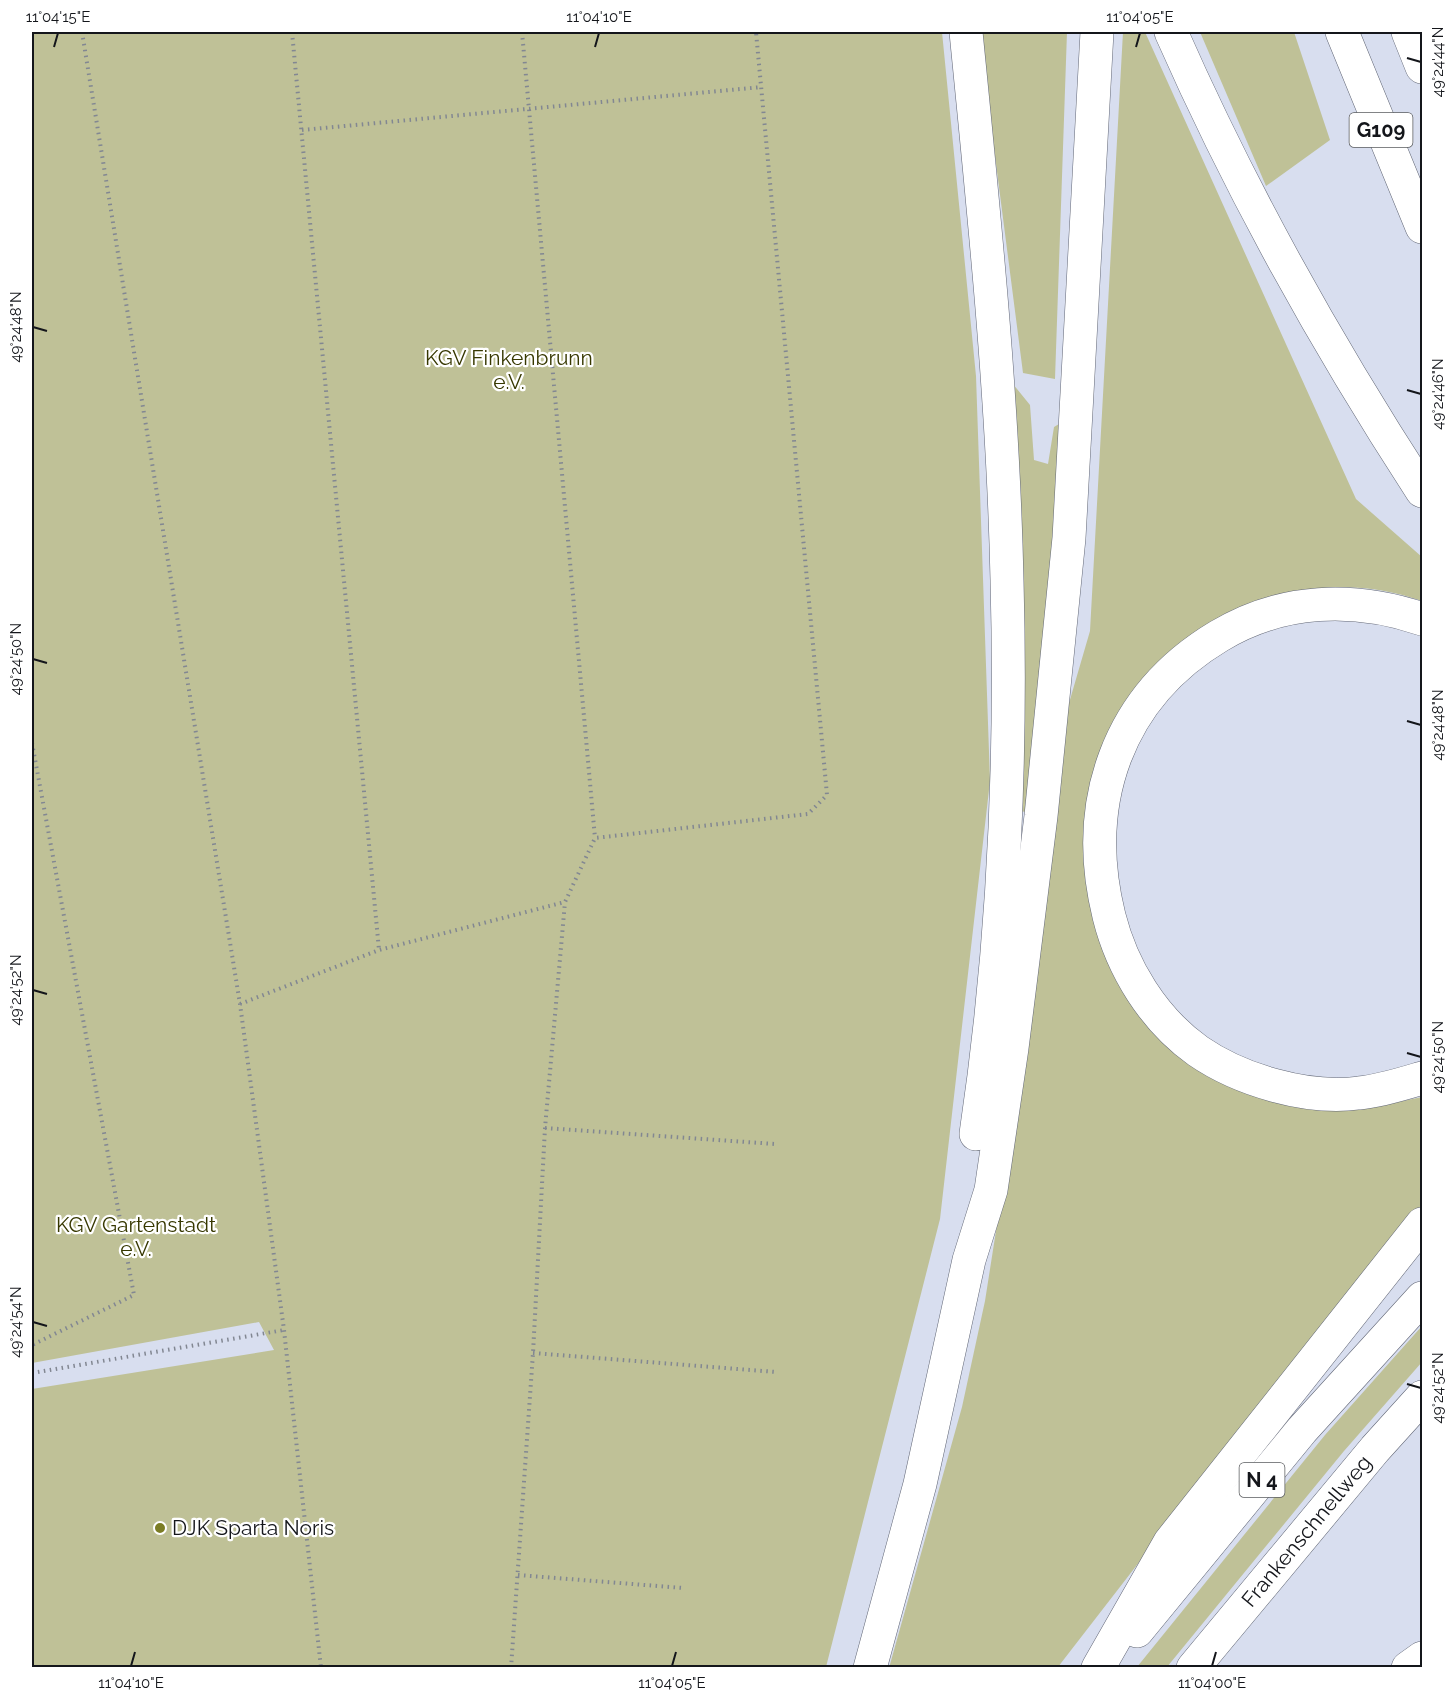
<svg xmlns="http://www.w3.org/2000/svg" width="1454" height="1699" font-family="Raleway,sans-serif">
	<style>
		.green { fill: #bfc197 }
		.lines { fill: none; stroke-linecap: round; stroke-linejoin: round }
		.highway-casing { stroke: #626776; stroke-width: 34 }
		.path { stroke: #828792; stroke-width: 4; stroke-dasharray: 1.5 4.5; stroke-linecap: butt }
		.highway { stroke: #fff; stroke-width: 33 }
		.ticks { fill: none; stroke: #14161b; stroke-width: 2 }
		.poi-dot { fill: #7b7d25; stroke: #fff; stroke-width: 2 }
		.labels { text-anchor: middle; stroke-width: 4.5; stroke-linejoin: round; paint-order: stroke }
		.shield { fill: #fff; stroke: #5a5c5f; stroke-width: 1.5 }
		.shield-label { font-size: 20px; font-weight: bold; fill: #14161b }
		.park-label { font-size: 21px; fill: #373800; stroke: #fff }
		.poi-label { font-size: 21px; fill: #14161b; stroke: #fff; text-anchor: start }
		.street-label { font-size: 21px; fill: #14161b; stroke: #fff }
		.neatline { fill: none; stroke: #14161b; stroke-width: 2 }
		.ticks-label { font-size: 15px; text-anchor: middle; fill: #14161b }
	</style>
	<rect width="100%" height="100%" fill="#d8deef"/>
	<path class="green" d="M32 32H942L976 376 990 781 940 1219 826 1667H32V1389L274 1350 259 1322 32 1363Z
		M979 32H1067L1055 379 1023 373Z
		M1123 32H1145L1356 499 1422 557V601C1351 577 1291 586 1224 617L1091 790 1085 820 1084 851 1175 1049 1369 1108 1422 1097V1207L1212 1468 1058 1667 889 1668 962 1407 985 1301 1030 1014 1067 710 1090 631Z
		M1200 32H1294L1330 140 1266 186Z
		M1013 384 1030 405 1034 460 1048 464 1054 427 1064 421 1031 813 1020 811Z
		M1422 1326V1362L1344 1451 1167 1667H1137L1325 1435Z"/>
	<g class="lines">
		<defs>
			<g id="highway">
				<path d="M966 32C984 214 1003 396 1007 580 1012 764 1003 952 976 1134"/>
				<path d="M1171 32C1241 191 1327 345 1422 491"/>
				<path d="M1342 32 1422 227"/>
				<path d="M1408 32 1422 67"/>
				<path d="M1422 619C1354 596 1282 598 1219 636 1117 697 1081 803 1109 916 1122 968 1153 1019 1198 1051 1240 1080 1307 1100 1359 1093 1380 1091 1402 1084 1422 1078"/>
				<path d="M1137 1631 1302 1430 1422 1298"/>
				<path d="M870 1668 920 1484 969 1260 991 1190 1012 1048 1041 816 1069 538 1097 32"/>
				<path d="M1098 1668 1170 1542 1422 1224"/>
				<path id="s1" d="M1193 1668 1375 1449 1422 1397"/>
				<path d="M1408 1668 1422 1658"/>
			</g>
		</defs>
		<use href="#highway" class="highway-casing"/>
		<path class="path" d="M82 32 240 1004 284 1330 321 1668
			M292 32 379 950
			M522 32 595 838
			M302 130 762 87
			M32 743 134 1295 32 1345
			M240 1004 379 950 565 902 595 838 808 814 827 795 756 32
			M545 1128 775 1144
			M533 1353 776 1372
			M32 1373 284 1330
			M518 1575 683 1588
			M511 1668 533 1353 545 1128 565 902"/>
		<use href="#highway" class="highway"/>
	</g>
	<path class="ticks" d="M54 47 58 33M595 47 599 33M1136 47 1140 33M1407 58 1421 62M33 327 47 331M1407 390 1421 394M33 659 47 663M1407 721 1421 725M33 990 47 994M1407 1053 1421 1057M33 1322 47 1326M1407 1384 1421 1388M131 1666 135 1652M672 1666 676 1652M1212 1666 1216 1652"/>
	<circle class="poi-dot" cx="160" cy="1528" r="6"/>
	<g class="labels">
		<g class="shield">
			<rect x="1349.5" y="113" width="63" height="34" rx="4.5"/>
			<rect x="1239.5" y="1463" width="45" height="34" rx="4.5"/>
		</g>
		<g class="shield-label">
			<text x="1381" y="137">G109</text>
			<text x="1262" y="1487">N 4</text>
		</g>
		<g class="park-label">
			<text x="509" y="365">KGV Finkenbrunn<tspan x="509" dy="24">e.V.</tspan></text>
			<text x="136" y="1232">KGV Gartenstadt<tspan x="136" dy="24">e.V.</tspan></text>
		</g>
		<g class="poi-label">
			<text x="172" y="1535">DJK Sparta Noris</text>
		</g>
		<g class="street-label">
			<text dy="7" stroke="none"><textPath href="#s1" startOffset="178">Frankenschnellweg</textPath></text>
		</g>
	</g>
	<rect width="1454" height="1699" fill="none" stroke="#ffffff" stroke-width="66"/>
	<rect x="33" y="33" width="1388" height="1633" class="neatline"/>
	<g class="ticks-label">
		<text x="58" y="22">11°04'15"E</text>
		<text x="599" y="22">11°04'10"E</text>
		<text x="1140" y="22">11°04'05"E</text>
		<text transform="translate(1438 62) rotate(-90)" y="5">49°24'44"N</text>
		<text transform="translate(16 327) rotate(-90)" y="5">49°24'48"N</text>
		<text transform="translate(1438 394) rotate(-90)" y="5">49°24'46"N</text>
		<text transform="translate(16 659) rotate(-90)" y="5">49°24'50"N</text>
		<text transform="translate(1438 725) rotate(-90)" y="5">49°24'48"N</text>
		<text transform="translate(16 990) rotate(-90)" y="5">49°24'52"N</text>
		<text transform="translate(1438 1057) rotate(-90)" y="5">49°24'50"N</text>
		<text transform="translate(16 1322) rotate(-90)" y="5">49°24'54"N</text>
		<text transform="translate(1438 1388) rotate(-90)" y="5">49°24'52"N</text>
		<text x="131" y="1688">11°04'10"E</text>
		<text x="672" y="1688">11°04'05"E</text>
		<text x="1212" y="1688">11°04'00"E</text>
	</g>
</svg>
